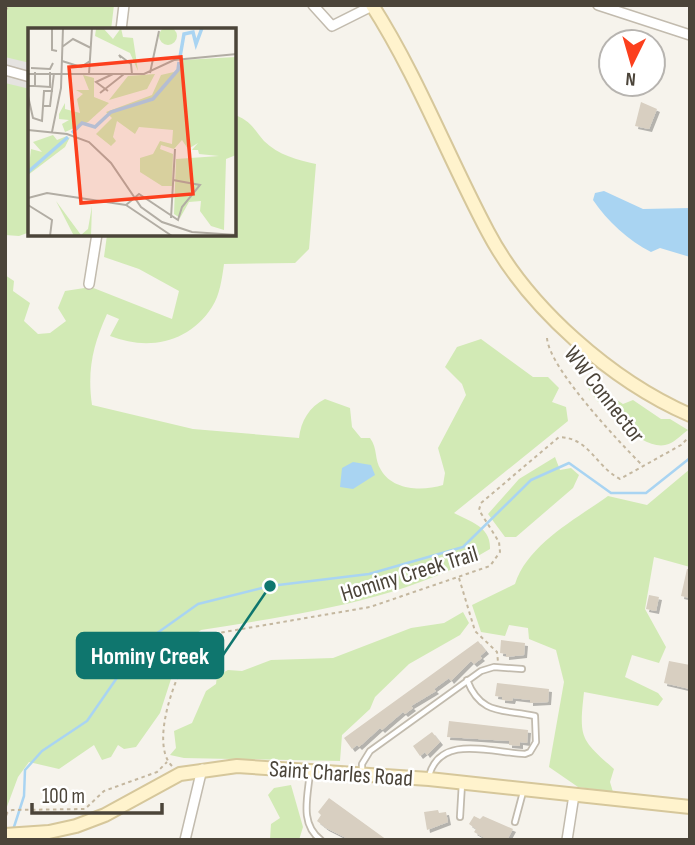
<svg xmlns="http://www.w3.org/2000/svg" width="695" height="845" font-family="'Sofia Sans Condensed',sans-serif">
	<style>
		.green { fill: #d2eab5 }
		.parking { fill: #e5e3e0 }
		.water { fill: #a9d4f2 }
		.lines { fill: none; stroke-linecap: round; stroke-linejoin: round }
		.stream { stroke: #a9d4f2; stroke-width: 2.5 }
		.building { fill: #d8cfc1; filter: url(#shadow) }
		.lane-casing { stroke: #c2bbae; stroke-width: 8 }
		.street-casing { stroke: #c2bbae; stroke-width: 12 }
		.secondary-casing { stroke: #d6c79b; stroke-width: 16 }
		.path { stroke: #c4b79f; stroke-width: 2; stroke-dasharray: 3.5 3.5; stroke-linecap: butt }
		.lane { stroke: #fff; stroke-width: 4.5 }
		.street { stroke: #fff; stroke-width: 9 }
		.secondary { stroke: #fff3cd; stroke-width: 12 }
		.labels { text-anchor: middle; stroke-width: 5; stroke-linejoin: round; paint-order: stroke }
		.street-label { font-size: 23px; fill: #4b4439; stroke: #fff }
		.inset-river { fill: none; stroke: #a9d4f2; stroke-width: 3.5 }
		.inset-road { fill: none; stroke: #b2ada4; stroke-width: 2 }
		.view { fill: #fc3f1d; fill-opacity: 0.15; stroke: #fc3f1d; stroke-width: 3.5 }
		.inset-edge { fill: none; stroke: #4b4439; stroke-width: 3.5 }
		.leader { fill: none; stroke: #0f766e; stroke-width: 2.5 }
		.callout-dot { fill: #0f766e; stroke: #fff; stroke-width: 2.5 }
		.callout { fill: #0f766e; stroke: #0f766e; stroke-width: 2.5 }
		.callout-label { font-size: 24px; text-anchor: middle; font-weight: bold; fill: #fff }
	</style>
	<defs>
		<filter id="shadow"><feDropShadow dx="3" dy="3" stdDeviation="0" flood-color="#0004"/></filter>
	</defs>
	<rect width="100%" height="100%" fill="#f6f3ec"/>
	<path class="green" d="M5 5H114L111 30H30V232L19 236 5 235Z
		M235 115C252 122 252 127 264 141 278 155 298 160 316 164L309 249 295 263 224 264C222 278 220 295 212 307 189 343 148 351 110 336L119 319 107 314C93 345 87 370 92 405L193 429 299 438C301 421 309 407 325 399L350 408 352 427 361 438H370C378 449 374 459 381 470 393 491 423 491 443 485L445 473 438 448 466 395 462 384 445 367 457 347 481 339 533 377H548L559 388 552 402 566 407 568 421 454 513C470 522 491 526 490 549 404 601 299 614 201 630L182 645 160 713 136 747 124 749 118 745 111 757 102 760 94 745 59 769 29 762 18 777 5 812V275L14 281 13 291 30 303 24 321 38 334 50 333 66 321 58 308 65 291 91 287 172 319 179 291 139 269 104 257 107 235 234 234Z
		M597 387 623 404 633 400 661 419H670L688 430C681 435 673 444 665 445 642 450 599 407 588 388Z
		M555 457 560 470 571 468 579 475 573 488 516 537H505L488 514 519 479Z
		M690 469V567L654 557 645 609 666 647 659 663 632 655 625 677 658 693 663 699 658 706 584 692C579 738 580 739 614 769L610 782 613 792 578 787 549 767 564 682 556 650 529 639 528 628 509 625 505 636 481 632 472 605 515 584C528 544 576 519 608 496L647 505Z
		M463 612 469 623 460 635 409 664 375 697 370 709 342 735 340 761 184 758 170 755 176 748 174 731 192 723 206 691 216 684 217 676 228 670 242 671 271 660 333 658 411 628 444 623Z
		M291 785 303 827 299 840H270L271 824 280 818 268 795 274 788Z"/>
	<path class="parking" d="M5 57 30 63V89L5 83Z"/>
	<path class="water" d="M604 191 643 209 690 208V257L660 248 651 252C629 241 607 221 593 200L595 193Z
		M353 462 371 465 375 475 353 489 340 487 342 468Z"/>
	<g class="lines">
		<path class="stream" d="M13 830 24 796 25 770 42 751 87 721 139 646 198 604 270 586 369 574 463 547 531 480 569 463 611 493H646L690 458"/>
	</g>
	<path class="building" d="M641 102 657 109 649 129 635 126Z
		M687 569H690V598L681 596Z
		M649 595 659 597 656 611 646 609Z
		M501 640 525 643 524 655 506 657V654L500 653Z
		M478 641 486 651 480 656 482 658 474 664 471 661 451 681 449 678 434 689 436 691 411 706 413 708 405 714 403 712 382 730 380 728 359 747 357 745 352 749 344 738Z
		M669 661 690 665V689L664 683Z
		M497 683 549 689 548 702 530 703V700L513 698 512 701 502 700V697L495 696Z
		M449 721 528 730 527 743 520 742V746L509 745V741L447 737Z
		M432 732 440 742 427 755 425 752 420 756 413 746Z
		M329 798 387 840H350L326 828 317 821 321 815 318 812Z
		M438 810 439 813 446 812 448 822 427 830 424 812Z
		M474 816 480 819 483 816 513 829 507 840H488L474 832 476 829 469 824Z"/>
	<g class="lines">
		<defs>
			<path id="lane" d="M310 772C308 796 299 824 321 840
				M362 773V764L370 751 481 671 494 667 522 669
				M429 776C440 733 493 753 525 754L530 752 536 742 535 716C503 709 481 716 467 680
				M460 817 462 783
				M515 822 523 792"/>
			<path id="street" d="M313 5 332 26 374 5
				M598 5 690 35
				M121 30 124 5
				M5 70 30 77
				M89 284 97 234
				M185 840 202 769
				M567 840 574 795"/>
			<path id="secondary" d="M372 5C418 77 448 157 488 232 528 308 612 381 690 415
				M5 835 49 832 76 826 105 815 180 774 237 766 429 779 690 807"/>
		</defs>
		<use href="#lane" class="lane-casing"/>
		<use href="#street" class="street-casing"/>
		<use href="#secondary" class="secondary-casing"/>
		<path class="path" d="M5 10 12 5
			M547 338C549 368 619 442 642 465
			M459 578 475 631 497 652 498 662
			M172 766C147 741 181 658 201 636L370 607 490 566 500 552 499 542 479 510 481 503 559 437C590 438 595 466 620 479L681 445 690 436
			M5 822 7 813 12 810 85 809 104 791 157 772 167 762"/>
		<use href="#lane" class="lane"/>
		<use href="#street" class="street"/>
		<use href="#secondary" class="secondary"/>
	</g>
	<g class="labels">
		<g class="street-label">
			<text transform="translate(605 394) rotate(52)" y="8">WW Connector</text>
			<text transform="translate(409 573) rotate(-17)" y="8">Hominy Creek Trail</text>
			<text transform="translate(341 773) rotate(4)" y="8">Saint Charles Road</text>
		</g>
	</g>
	<g transform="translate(28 28)">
		<rect width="208" height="208" fill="#f6f3ec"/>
		<path d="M131 8a9 9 0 1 1 18 0a9 9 0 1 1-18 0ZM75 0 85 11 93 0 95 9 105 10 110 43 102 25 67 8 68 1ZM208 29V127L198 131 196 202 183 198 172 183 173 173 161 174 152 190 146 186 148 131 191 128 171 126 170 122H164L170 115 160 121 154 112 146 121 133 117 132 121 145 126 144 158H134L112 144V130L125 126 132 113 144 116 145 102 111 99 107 106 89 93 85 109 88 113 83 118 68 106 84 90 78 84 124 67 133 47 150 43 154 32ZM127 46 119 61 81 72 100 48ZM55 47 66 50V69L81 75 60 94 37 104 34 96 41 92 31 91V86L37 75V81L52 85 49 71 55 66 48 62H61ZM25 107 29 112 39 108 33 117 42 109 37 119 0 147 3 121 14 124 5 114ZM28 173 53 207 60 201 64 178 63 208H46Z" fill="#d2eab5"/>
		<path class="inset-river" d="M152 29 156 6 165 4 168 16 174 0M44 105 54 95 67 99 83 84 125 71 150 42 151 34M0 144 40 109"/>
		<path class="inset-road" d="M24 0V22L29 23M34 19 45 11 63 20M93 30 91 27 103 36 104 46M34 33 53 39 62 33M3 40 22 41 25 35M122 45 131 3M0 46H116L146 32 209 26M61 46 64 0M0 58H7V44M7 58 22 59V44M80 63 68 54 85 46M72 65 96 46M0 68 5 90 14 93 16 63H25M16 78H22L26 45M0 102 39 106 61 114 83 135 113 179 134 194 164 204 209 207M24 104 33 60 35 0M0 170 19 165 98 177M0 177 24 192 22 208M98 177 111 166 150 192 154 179 172 157 145 152M98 177 144 208M143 190 147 121"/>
		<path class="view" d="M153 29 165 166 53 175 41 39Z"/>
		<rect width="208" height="208" class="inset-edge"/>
	</g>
	<path class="leader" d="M270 586L223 655"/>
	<circle class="callout-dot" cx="270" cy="586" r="7"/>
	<rect class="callout" x="77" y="633" width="146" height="45" rx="7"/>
	<g class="callout-label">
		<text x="150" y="664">Hominy Creek</text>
	</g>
	<rect width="695" height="845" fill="none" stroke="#4b4439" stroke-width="14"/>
	<g transform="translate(632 63) rotate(185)"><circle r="33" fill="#ffffff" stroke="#b7b4b0" stroke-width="2"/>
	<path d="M0-5L12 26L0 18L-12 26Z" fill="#fc3f1d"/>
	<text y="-10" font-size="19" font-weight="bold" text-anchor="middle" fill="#4b4439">N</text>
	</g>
	<path d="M32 803v10h130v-10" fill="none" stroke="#4b4439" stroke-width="3.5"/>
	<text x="42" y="803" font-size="21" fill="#4b4439" stroke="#ffffff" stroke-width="5" paint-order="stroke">100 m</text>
</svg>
